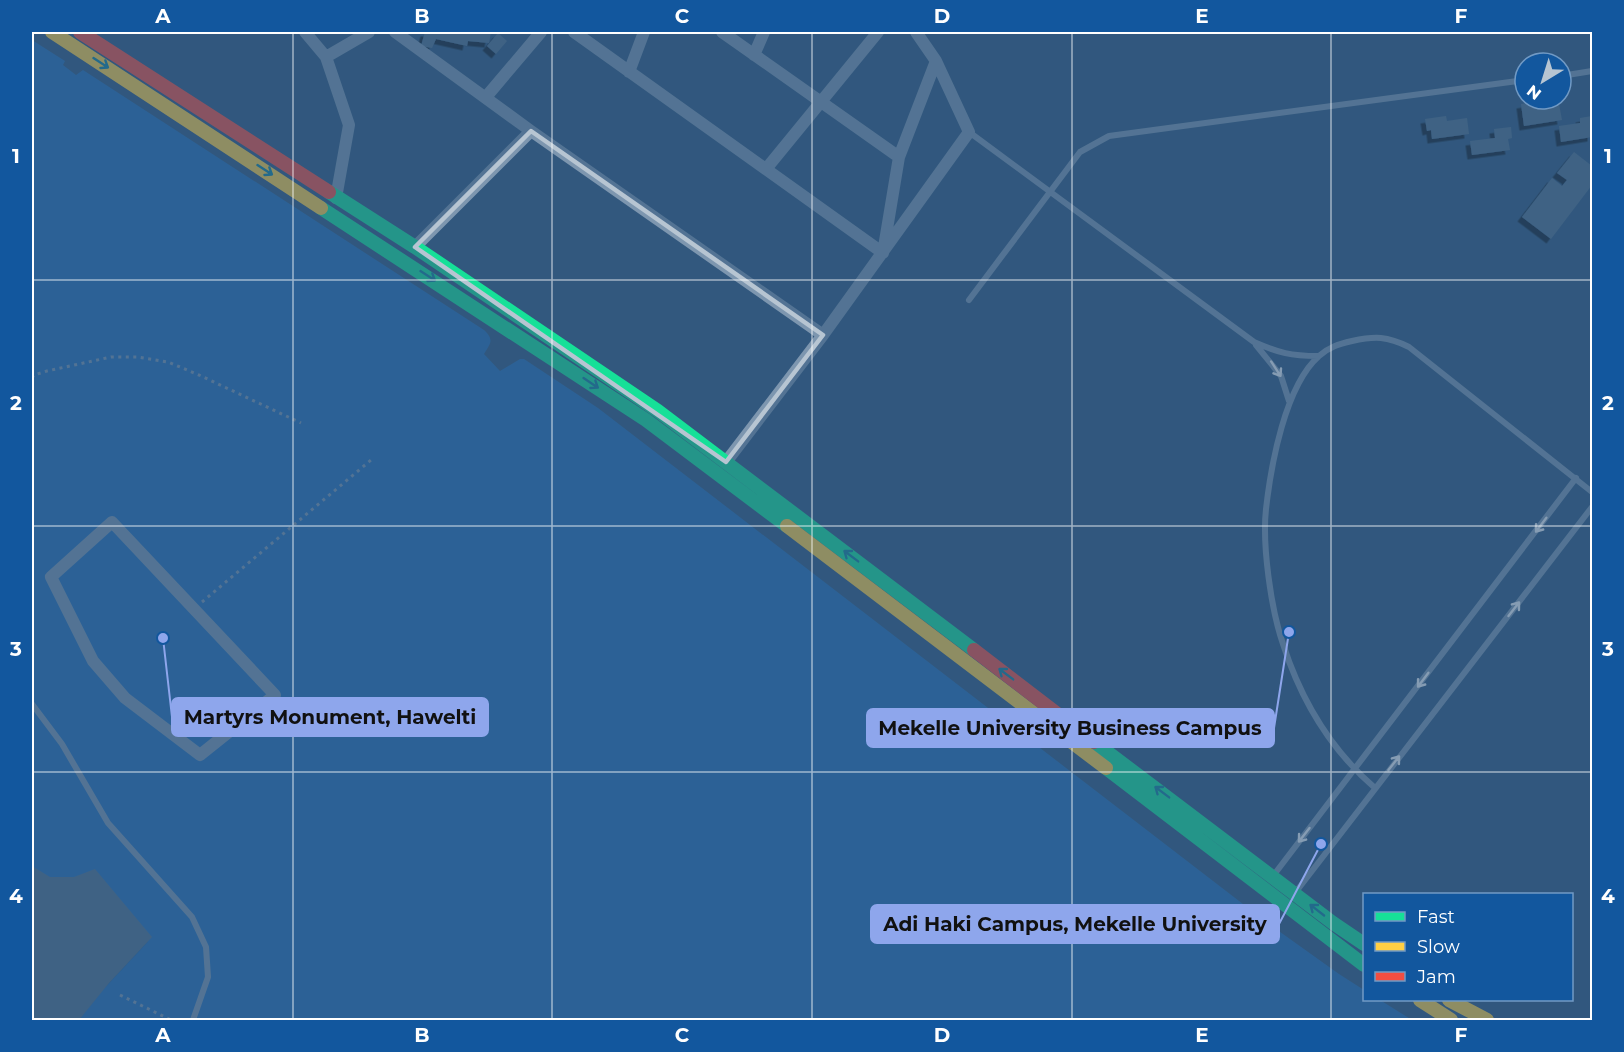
<svg xmlns="http://www.w3.org/2000/svg" width="1624" height="1052" font-family="Montserrat,sans-serif">
	<style>
		.green { fill: #276eb4 }
		.building { fill: #51708d; filter: url(#shadow) }
		.lines { fill: none; stroke-linecap: round; stroke-linejoin: round }
		.path { stroke: #7d96af; stroke-width: 3; stroke-dasharray: 3 4.5; stroke-linecap: butt }
		.lane { stroke: #7d96af; stroke-width: 6 }
		.street { stroke: #7d96af; stroke-width: 12 }
		.fast { stroke: #16e098; stroke-width: 14 }
		.slow { stroke: #ffcf43; stroke-width: 14 }
		.jam { stroke: #f24e42; stroke-width: 14 }
		.oneway { stroke: #13809c }
		.oneway2 { stroke: #eceff3 }
		.marked { fill: none; stroke: #b7c5d2; stroke-width: 4.5; stroke-linejoin: round }
		.grid { fill: none; stroke: #fff; stroke-width: 1.5; stroke-opacity: 0.55 }
		.leader { fill: none; stroke: #8ea6ec; stroke-width: 2 }
		.callout-dot { fill: #8ea6ec; stroke: #12579e; stroke-width: 2 }
		.callout { fill: #8ea6ec; stroke: #8ea6ec; stroke-width: 2 }
		.callout-label { font-size: 20px; text-anchor: middle; font-weight: bold; fill: #111 }
		.neatline { fill: none; stroke: #fff; stroke-width: 2 }
		.grid-label { font-size: 20px; text-anchor: middle; font-weight: bold; fill: #fff }
	</style>
	<defs>
		<filter id="shadow"><feDropShadow dx="-4.5" dy="4.5" stdDeviation="0" flood-color="#0009"/></filter>
	</defs>
	<rect width="100%" height="100%" fill="#32587e"/>
	<path class="green" d="M32 40 65 61 63 65 76 75 83 70 484 330C495 340 490 344 484 354L500 371 520 359H524L598 408 1269 924 1339 974 1364 990V1000H1380L1412 1020H32Z"/>
	<path class="building" d="M425 32H491L489 43 468 41 467 46 436 39 432 48 421 46Z
		M498 33 507 41 496 54 487 46Z
		M1539 101 1540 107 1559 104 1562 120 1524 126 1521 104Z
		M1446 116 1447 121 1467 118 1469 134 1432 139 1431 130 1427 131 1425 119Z
		M1592 116V137L1561 142 1559 126 1580 123V118Z
		M1511 127 1512 138 1508 139 1510 150 1472 155 1470 141 1495 138 1494 129Z
		M1574 152 1592 166V185L1551 239 1522 217 1552 178 1562 186 1567 180 1557 173Z
		M32 866 50 877H74L95 869 152 937 109 983 79 1020H32Z"/>
	<g class="lines">
		<path class="path" d="M32 378 34 375 47 371 111 357H137L168 362 199 375 301 423
			M202 602 371 460
			M120 995 171 1020"/>
		<path class="lane" d="M1561 76 1592 71
			M969 132 1254 342C1279 353 1291 356 1318 356
			M969 300 1080 152 1109 136 1525 80
			M1256 345 1281 376 1289 401
			M32 704 62 744 108 823 192 917 206 947 208 977 193 1020
			M1375 788C1331 750 1301 700 1283 644 1271 609 1262 545 1266 509 1271 465 1285 386 1319 356 1329 347 1339 344 1352 341 1375 336 1387 336 1409 347L1592 492
			M1273 876 1576 478
			M1295 893 1592 507"/>
		<path class="street" d="M305 32 326 57 349 125 336 198
			M395 32 531 131 823 335
			M574 32 883 253 899 157 936 61
			M722 32 899 157
			M754 55 764 32
			M326 57 369 32
			M629 72 644 32
			M486 97 541 32
			M766 169 878 32
			M415 247 531 131
			M726 462 823 335 969 132 936 61 916 32
			M112 522 275 695 200 755 125 698 93 661 51 577Z"/>
		<path class="fast" d="M329 192 415 247 658 411 974 650
			M321 208 646 420 787 526
			M1094 742 1333 923 1364 944
			M1106 768 1364 965"/>
		<path class="slow" d="M52 32 321 208
			M787 526 1106 768
			M1420 1000 1451 1020
			M1449 1000 1487 1020"/>
		<path class="jam" d="M80 32 329 192
			M974 650 1094 742"/>
	</g>
	<defs><path id="oneway-shaft" d="M-6 0H5M1.5-3L5.5 0L1.5 3" fill="none" stroke-width="1.6" stroke-linecap="round" stroke-linejoin="round" transform="scale(1.5)"/></defs>
	<g class="oneway">
		<use href="#oneway-shaft" transform="translate(101 63) rotate(33)"/>
		<use href="#oneway-shaft" transform="translate(265 170) rotate(33)"/>
		<use href="#oneway-shaft" transform="translate(428 276) rotate(33)"/>
		<use href="#oneway-shaft" transform="translate(591 383) rotate(34)"/>
		<use href="#oneway-shaft" transform="translate(851 556) rotate(-143)"/>
		<use href="#oneway-shaft" transform="translate(1006 674) rotate(-143)"/>
		<use href="#oneway-shaft" transform="translate(1162 792) rotate(-143)"/>
		<use href="#oneway-shaft" transform="translate(1317 910) rotate(-142)"/>
	</g>
	<g class="oneway2">
		<use href="#oneway-shaft" transform="translate(1276 369) rotate(57)"/>
		<use href="#oneway-shaft" transform="translate(1541 525) rotate(127)"/>
		<use href="#oneway-shaft" transform="translate(1514 609) rotate(-52)"/>
		<use href="#oneway-shaft" transform="translate(1423 680) rotate(127)"/>
		<use href="#oneway-shaft" transform="translate(1394 763) rotate(-52)"/>
		<use href="#oneway-shaft" transform="translate(1304 835) rotate(128)"/>
	</g>
	<path d="M0 0H1624V1052H0ZM531 131 823 335 726 462 415 247Z" fill="#32587e" fill-opacity=".55" fill-rule="evenodd"/>
	<path class="marked" d="M531 131 823 335 726 462 415 247Z"/>
	<path class="grid" d="M293 32V1020M552 32V1020M812 32V1020M1072 32V1020M1331 32V1020M32 280H1592M32 526H1592M32 772H1592"/>
	<path class="leader" d="M163 638L172 717M1289 632L1274 728M1321 844L1279 924"/>
	<g class="callout-dot">
		<circle cx="163" cy="638" r="6"/>
		<circle cx="1289" cy="632" r="6"/>
		<circle cx="1321" cy="844" r="6"/>
	</g>
	<g class="callout">
		<rect x="172" y="698" width="316" height="38" rx="6"/>
		<rect x="867" y="709" width="407" height="38" rx="6"/>
		<rect x="871" y="905" width="408" height="38" rx="6"/>
	</g>
	<g class="callout-label">
		<text x="330" y="724">Martyrs Monument, Hawelti</text>
		<text x="1070" y="735">Mekelle University Business Campus</text>
		<text x="1075" y="931">Adi Haki Campus, Mekelle University</text>
	</g>
	<rect width="1624" height="1052" fill="none" stroke="#12579e" stroke-width="66"/>
	<rect x="1363" y="893" width="210" height="108" fill="#12579e" stroke="#719ac5" stroke-width="1.5"/>
	<rect x="1375" y="912" width="30" height="9" fill="#16e098" stroke="#719ac5" stroke-width="1.5"/>
	<text x="1417" y="923" font-size="18" fill="#ffffff">Fast</text>
	<rect x="1375" y="942" width="30" height="9" fill="#ffcf43" stroke="#719ac5" stroke-width="1.5"/>
	<text x="1417" y="953" font-size="18" fill="#ffffff">Slow</text>
	<rect x="1375" y="972" width="30" height="9" fill="#f24e42" stroke="#719ac5" stroke-width="1.5"/>
	<text x="1417" y="983" font-size="18" fill="#ffffff">Jam</text>
	<g transform="translate(1543 81) rotate(218)"><circle r="28" fill="#12579e" stroke="#719ac5" stroke-width="1.5"/>
	<path d="M0-4.5L10 22L0 15L-10 22Z" fill="#b7c5d2"/>
	<text y="-9" font-size="16" font-weight="bold" text-anchor="middle" fill="#ffffff">N</text>
	</g>
	<rect x="33" y="33" width="1558" height="986" class="neatline"/>
	<g class="grid-label">
		<text x="163" y="23">A</text>
		<text x="422" y="23">B</text>
		<text x="682" y="23">C</text>
		<text x="942" y="23">D</text>
		<text x="1202" y="23">E</text>
		<text x="1461" y="23">F</text>
		<text x="16" y="163">1</text>
		<text x="1608" y="163">1</text>
		<text x="16" y="410">2</text>
		<text x="1608" y="410">2</text>
		<text x="16" y="656">3</text>
		<text x="1608" y="656">3</text>
		<text x="16" y="903">4</text>
		<text x="1608" y="903">4</text>
		<text x="163" y="1042">A</text>
		<text x="422" y="1042">B</text>
		<text x="682" y="1042">C</text>
		<text x="942" y="1042">D</text>
		<text x="1202" y="1042">E</text>
		<text x="1461" y="1042">F</text>
	</g>
</svg>
